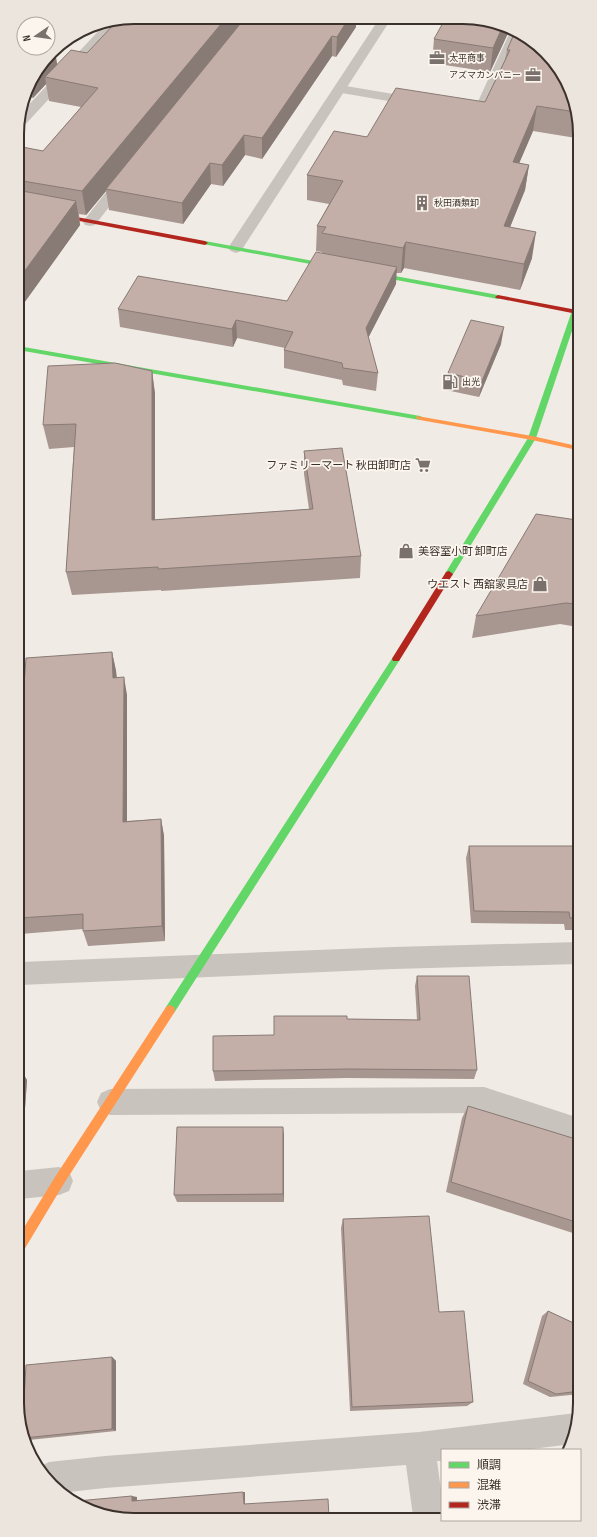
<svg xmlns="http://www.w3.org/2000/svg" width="597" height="1537" font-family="'Sofia Sans Condensed','Noto Sans JP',sans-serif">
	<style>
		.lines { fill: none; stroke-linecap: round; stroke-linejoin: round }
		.lane { fill: #c9c3be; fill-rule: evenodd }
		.street { fill: #c9c3be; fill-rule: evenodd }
		.fast { fill: #63d668; fill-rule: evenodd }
		.slow { fill: #ff974d; fill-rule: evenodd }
		.jam { fill: #b3261e; fill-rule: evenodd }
		.wall { fill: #a89690 }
		.shaded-wall { fill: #887a75 }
		.building { fill: #c3afa7; stroke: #887a75 }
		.labels { text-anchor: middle; stroke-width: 3.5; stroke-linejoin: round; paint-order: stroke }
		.far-poi-label { font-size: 9px; fill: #3b302b; stroke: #fbf5ee; text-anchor: start }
		.poi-label { font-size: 11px; fill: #3b302b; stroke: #fbf5ee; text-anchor: end }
		.rim { fill: none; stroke: #3b302b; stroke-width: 2 }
	</style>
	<rect width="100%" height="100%" fill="#f0ebe5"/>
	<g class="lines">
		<path class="lane" d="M510 32 518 37 485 112 483 115 479 116 460 112 458 109 460 106 464 105 475 108Z
			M340 85 417 98 421 99 423 102 421 105 417 106 336 92 334 89 336 86Z"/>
		<path class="street" d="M379 19H391L241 251 236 253 231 251 228 248Z
			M119 20 118 24 23 127 17 128 21 113 106 23Z
			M126 172 131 173 133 176 131 179 95 225 90 226 85 225 83 222 85 219 121 173Z
			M578 942V964L393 969 20 985V962L393 947Z
			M484 1087 579 1118V1144L484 1113 110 1115 101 1111 97 1102 101 1093 110 1089Z
			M59 1167 69 1171 73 1181 69 1191 59 1195 20 1199V1171Z
			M576 1413 579 1414 572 1444 524 1450H442V1461H437L442 1497V1516H413L406 1465 105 1488 60 1493 57 1491 41 1466 49 1462 105 1456 419 1432Z"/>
		<path class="fast" d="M205 241 498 295 501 297 498 299 203 244 202 243Z
			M577 303V316L536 438 452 576H446L445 574 446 572 528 438 574 305Z
			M18 346 420 416 424 418 420 420 18 350Z
			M396 656 400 659 399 661 174 1013 170 1015 166 1013 165 1010 166 1007 393 657Z"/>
		<path class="slow" d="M417 416 532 436 577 446V450L532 440 420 420 416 418Z
			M170 1005 174 1007 175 1010 174 1013 63 1185 24 1250 20 1252V1234L55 1177 166 1007Z"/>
		<path class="jam" d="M50 212 205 241 208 243 205 245 48 215 47 214Z
			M498 295 577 310V314L496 298 495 297Z
			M449 571 453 574 399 661H393L392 659 393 657 446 572Z"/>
	</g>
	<path class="wall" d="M134 17 356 18V27L336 57 332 56 262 159 245 155 223 186 211 184 183 224 109 210 106 191 86 215 79 214 80 225 19 310H18L17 146 43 151 81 107 49 101 46 84 33 98 25 97 29 82 54 49 57 64 87 53Z
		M509 31 490 72 432 63 434 39Z
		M514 34 576 104V138L533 131 519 163 529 165 525 190 510 227 532 258 520 290 404 268 401 273H396V284L368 338 378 373 376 391 343 385 342 380 284 368V350L285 348 237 338 233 347 120 327 118 309 287 301 322 253V252L316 251 317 226 329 204 307 200V175L367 137 485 102 505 60 507 50Z
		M501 344 479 397 446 390 448 373Z
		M152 371 155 394V520L309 509 304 474V451L361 556 360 578 161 591V590L72 595 66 572 74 447 49 449 43 425Z
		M577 520 578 627 560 624 472 638 476 616Z
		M112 652 116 671 117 677 127 695V821L161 819 164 836 165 941 88 946 83 931V929L20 934 19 755Z
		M469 846H578V930H565L564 924 471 923 466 858Z
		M417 976 477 1070 474 1079 347 1078 215 1081 213 1071 347 1019 417 1020 415 986Z
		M20 1070 27 1080 23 1136H20Z
		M468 1106 579 1140V1235L446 1192 462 1118Z
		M284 1135V1202H177L174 1195Z
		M343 1219 439 1312 473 1402 467 1406 350 1411 341 1228Z
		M548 1311 580 1326V1394L550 1397 523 1384 542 1316Z
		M112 1357 116 1361V1431L29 1440 24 1438 22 1435Z"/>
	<path class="shaded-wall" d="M226 18H245L106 189V191L86 215 82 191Z
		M349 18H356V27L336 57 337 37Z
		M502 28 509 31 490 72 493 48Z
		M332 36V56L262 159V138Z
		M55 50 58 71 45 77 46 84 33 98 30 81 50 54Z
		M537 106 533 131 509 187 513 162Z
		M244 135 245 155 223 186 222 165Z
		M210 163 211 184 183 224 182 203Z
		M529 165 525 190 500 252 504 226Z
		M76 201 80 225 19 310 18 305V280Z
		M536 232 532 258 520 290 524 264Z
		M406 242 404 268 401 273 403 248Z
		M397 267 396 284 364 346 366 328Z
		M236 320 237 338 233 347 232 329Z
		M504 327 501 344 479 397 482 381Z
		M152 371 155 394V543L152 520Z
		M112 652 116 671 117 696 113 678Z
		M124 677 127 695V838L123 822Z
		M161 819 164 836 165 941 162 926Z
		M21 1070 27 1080 23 1136 20 1132V1083Z
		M283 1127 284 1135V1202L283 1194Z
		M112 1357 116 1361V1431L112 1429Z
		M243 1492H245V1505L244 1504Z
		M132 1496 137 1497V1501H132Z"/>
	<path class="building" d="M134 17 226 18 82 191 17 180V146L43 151 98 88 45 77 71 50 87 53 118 20Z
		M245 18H349L337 37 332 36 262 138 244 135 222 165 210 163 182 203 106 189Z
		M445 19H486L502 28 493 48 434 39Z
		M514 34 546 51 576 104V112L537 106 513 162 529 165 504 226 536 232 524 264 406 242 403 248 322 233 326 227 317 226 343 181 307 175 334 131 367 137 396 88 485 102 510 50H507Z
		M17 190 76 201 18 280Z
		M316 252 397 267 366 328 378 373 343 368 342 363 284 350 293 332 236 320 232 329 118 309 138 276 287 301Z
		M471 320 504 327 482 381 448 373Z
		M115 363 152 371V520L313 509 304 451 342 448 361 556 158 569V567L66 572 76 424 43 425 48 366Z
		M536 514 577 520V604L566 603 476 616Z
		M112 652 113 678 124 677 123 822 161 819 162 926 83 931V914L19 918V755L26 658Z
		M469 846H578V918H570L569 912 474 911Z
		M417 976H469L477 1070 348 1069 213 1071V1036L274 1035V1016H347V1019L420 1020Z
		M20 1070H21L20 1083Z
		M468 1106 579 1140V1223L451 1182Z
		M177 1127H283V1194L174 1195Z
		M429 1216 439 1312 464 1311 473 1402 352 1407 343 1219Z
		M548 1311 580 1326V1391L556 1394 528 1381Z
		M112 1357V1429L24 1438 22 1435 26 1365Z
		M243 1492 244 1504 328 1499 329 1517 111 1518 77 1501 132 1496V1501Z"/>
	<defs>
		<symbol id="office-bare" viewBox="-9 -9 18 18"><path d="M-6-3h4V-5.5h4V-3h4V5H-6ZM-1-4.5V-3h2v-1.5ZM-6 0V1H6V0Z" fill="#7a716c" stroke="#fbf5ee" stroke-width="2.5" paint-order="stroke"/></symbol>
		<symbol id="building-bare" viewBox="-9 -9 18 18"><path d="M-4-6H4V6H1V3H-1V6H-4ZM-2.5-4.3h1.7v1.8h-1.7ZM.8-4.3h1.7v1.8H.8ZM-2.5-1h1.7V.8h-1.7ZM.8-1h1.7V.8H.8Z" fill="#7a716c" stroke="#fbf5ee" stroke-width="2.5" paint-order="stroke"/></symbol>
		<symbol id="fuel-bare" viewBox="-9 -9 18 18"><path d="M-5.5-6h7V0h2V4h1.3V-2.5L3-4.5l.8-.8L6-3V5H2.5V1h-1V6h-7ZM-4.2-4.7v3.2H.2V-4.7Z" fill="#7a716c" stroke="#fbf5ee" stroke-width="2.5" paint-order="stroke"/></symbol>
		<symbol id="supermarket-bare" viewBox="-9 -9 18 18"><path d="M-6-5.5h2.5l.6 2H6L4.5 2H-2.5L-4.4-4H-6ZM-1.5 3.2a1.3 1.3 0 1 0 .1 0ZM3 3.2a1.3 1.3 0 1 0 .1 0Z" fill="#7a716c" stroke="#fbf5ee" stroke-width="2.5" paint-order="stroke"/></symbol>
		<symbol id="shop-bare" viewBox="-9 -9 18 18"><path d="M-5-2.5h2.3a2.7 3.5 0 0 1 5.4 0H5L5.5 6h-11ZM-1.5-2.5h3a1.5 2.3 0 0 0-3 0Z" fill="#7a716c" stroke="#fbf5ee" stroke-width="2.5" paint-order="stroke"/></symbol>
	</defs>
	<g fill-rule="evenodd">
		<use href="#office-bare" x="426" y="47" width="22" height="22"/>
		<use href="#office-bare" x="522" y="64" width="22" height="22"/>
		<use href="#building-bare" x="411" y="192" width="22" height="22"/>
		<use href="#fuel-bare" x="439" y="371" width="22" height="22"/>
		<use href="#supermarket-bare" x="412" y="454" width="22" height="22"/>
		<use href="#shop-bare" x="395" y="540" width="22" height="22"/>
		<use href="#shop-bare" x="529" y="573" width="22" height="22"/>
	</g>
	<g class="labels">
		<g class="far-poi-label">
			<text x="449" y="61">太平商事</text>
			<text x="521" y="78" text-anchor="end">アズマカンパニー</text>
			<text x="434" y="206">秋田酒類卸</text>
			<text x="462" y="385">出光</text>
		</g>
		<g class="poi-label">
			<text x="411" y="469">ファミリーマート 秋田卸町店</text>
			<text x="418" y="555" text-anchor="start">美容室小町 卸町店</text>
			<text x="528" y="588">ウエスト 西舘家具店</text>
		</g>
	</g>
	<path d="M0 0H597V1537H0ZM134 24H463A110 110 0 0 1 573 134V1403A110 110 0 0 1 463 1513H134A110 110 0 0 1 24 1403V134A110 110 0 0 1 134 24Z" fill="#ece5de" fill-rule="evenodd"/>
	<path class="rim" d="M134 24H463A110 110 0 0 1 573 134V1403A110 110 0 0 1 463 1513H134A110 110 0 0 1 24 1403V134A110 110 0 0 1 134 24Z"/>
	<rect x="441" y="1449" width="140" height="72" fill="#fbf5ee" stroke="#aea6a0"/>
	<rect x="449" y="1462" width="20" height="6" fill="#63d668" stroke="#aea6a0"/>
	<text x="477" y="1469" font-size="12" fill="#3b302b">順調</text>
	<rect x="449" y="1482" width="20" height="6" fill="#ff974d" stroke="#aea6a0"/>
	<text x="477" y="1489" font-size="12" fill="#3b302b">混雑</text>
	<rect x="449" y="1502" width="20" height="6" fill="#b3261e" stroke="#aea6a0"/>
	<text x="477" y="1509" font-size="12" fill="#3b302b">渋滞</text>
	<g transform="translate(36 36) rotate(257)"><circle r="19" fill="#fbf5ee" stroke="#aea6a0"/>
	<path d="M0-3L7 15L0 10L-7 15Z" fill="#7a716c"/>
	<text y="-6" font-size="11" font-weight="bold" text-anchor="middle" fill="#3b302b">N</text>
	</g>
</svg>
